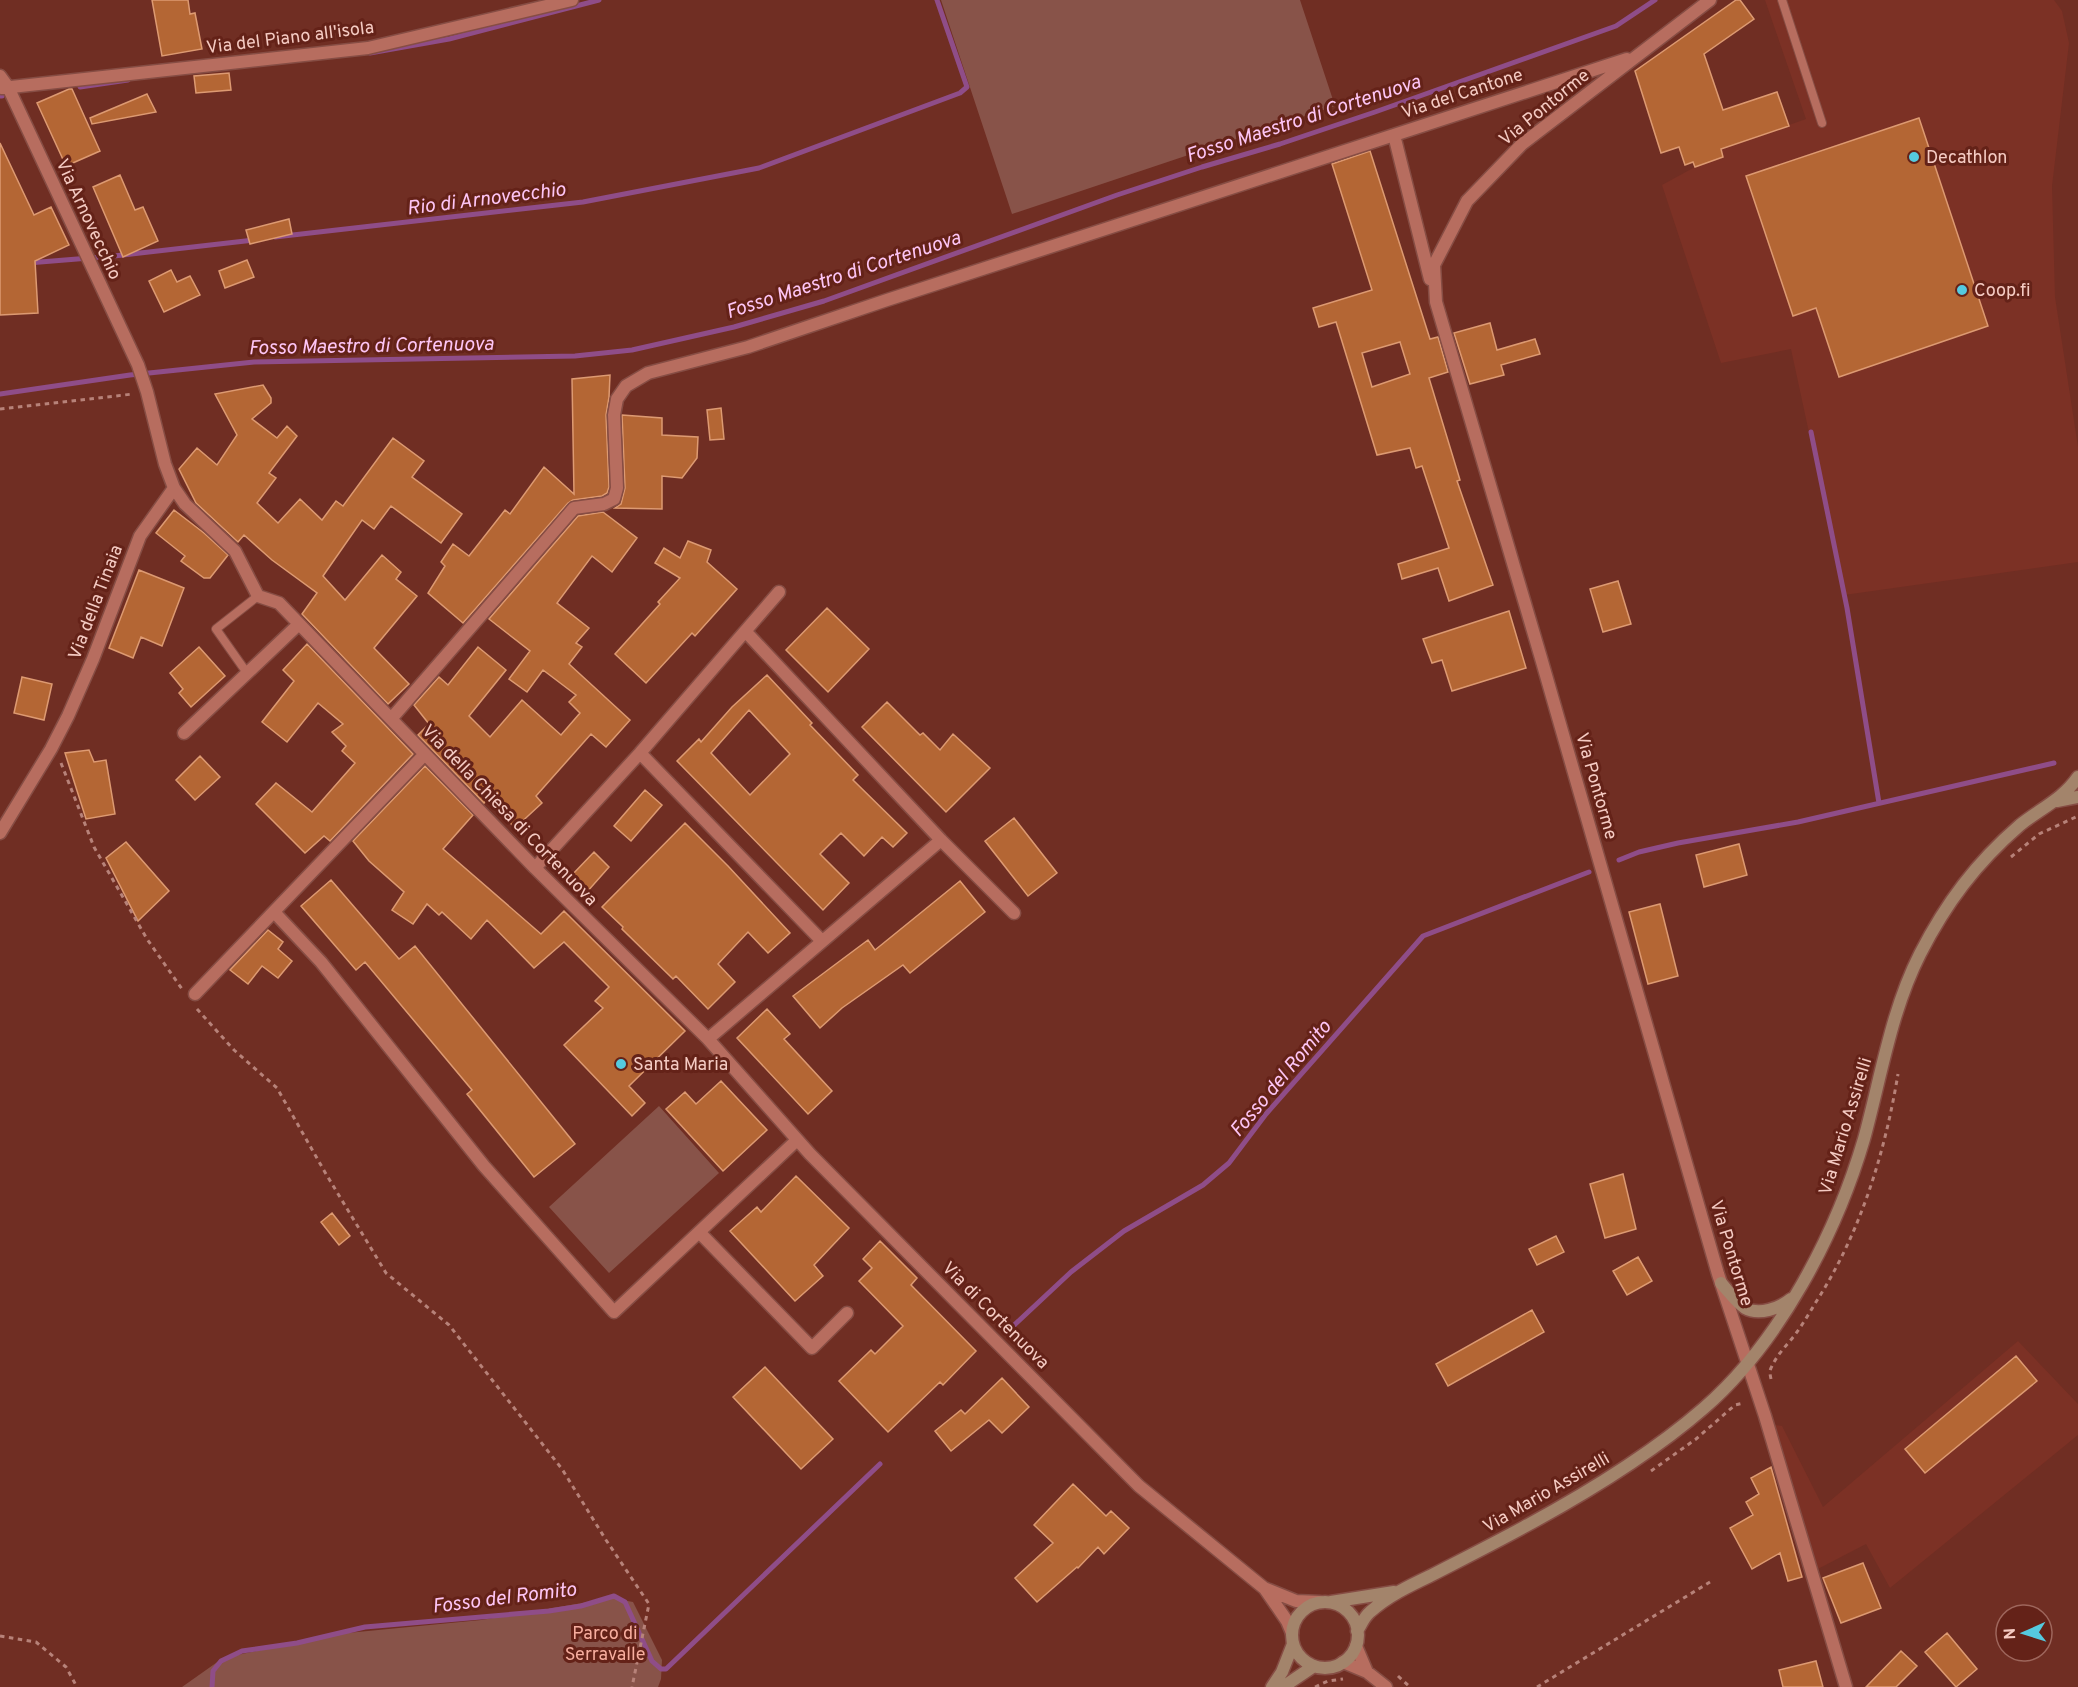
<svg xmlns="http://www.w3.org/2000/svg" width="2078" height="1687" font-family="Overpass,sans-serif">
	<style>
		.built { fill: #7c3125 }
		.green { fill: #885349 }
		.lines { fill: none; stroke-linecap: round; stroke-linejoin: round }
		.stream { stroke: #8f4d88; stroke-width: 5 }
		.building { fill: #b46634; stroke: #dd9a72; stroke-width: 1.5; fill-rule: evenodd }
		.lane-casing { stroke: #864d44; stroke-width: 10 }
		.street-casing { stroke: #864d44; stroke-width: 15 }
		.secondary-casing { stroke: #864d44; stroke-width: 15 }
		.path { stroke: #b78279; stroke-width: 3; stroke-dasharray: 4.5 4.5; stroke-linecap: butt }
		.lane { stroke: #b76d5f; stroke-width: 8 }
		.street { stroke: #b76d5f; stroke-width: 12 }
		.secondary { stroke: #a3846b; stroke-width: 12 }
		.poi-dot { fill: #55cadf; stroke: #642218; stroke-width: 2 }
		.labels { text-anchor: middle; stroke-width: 6; stroke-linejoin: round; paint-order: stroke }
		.street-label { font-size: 18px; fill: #f5cbc3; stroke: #642218 }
		.poi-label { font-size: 18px; fill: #f5cbc3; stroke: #642218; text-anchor: start }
		.park-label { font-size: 18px; fill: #f7ae9f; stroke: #642218 }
		.water-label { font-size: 20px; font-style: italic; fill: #fdc5f5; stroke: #642218 }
	</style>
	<rect width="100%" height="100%" fill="#702e23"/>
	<path class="built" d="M1765 0H2054L2062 11 2069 43 2052 186 2055 297 2078 447V562L1844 595 1791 349 1721 363 1662 185 1695 167 1723 157 1721 149 1806 119Z
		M2018 1341 2078 1404V1435L1890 1588 1866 1544 1812 1572 1768 1424 1782 1426 1823 1507Z"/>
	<path class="green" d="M941 0H1300L1335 106 1012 214Z
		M659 1106 719 1173 609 1273 549 1207Z
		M612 1598 633 1602 662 1660 661 1679 658 1687H182L223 1658 337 1634 481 1620Z"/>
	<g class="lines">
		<path class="stream" d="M370 53 449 39 599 0
			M80 87 128 80
			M0 96H2
			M275 237 583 202 759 168 960 93 967 87 937 0
			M28 263 114 256 254 240
			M0 394 130 375 254 362 575 356 632 350 734 327 824 301 1117 195 1202 167 1280 144 1375 112 1616 26 1655 0
			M1811 432 1847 608 1879 803
			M1619 860 1639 852 1678 843 1798 822 2054 763
			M1010 1329 1071 1272 1124 1231 1203 1185 1229 1163 1266 1114 1423 936 1589 872
			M212 1687 213 1671 221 1661 242 1651 297 1643 365 1627 549 1611 581 1606 614 1596 625 1602 652 1661 661 1669H666L880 1464"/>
	</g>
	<path class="building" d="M152 0H188L190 14 195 13 202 49 162 56Z
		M1736 0H1740L1754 19 1704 54 1723 110 1777 92 1789 126 1721 149 1723 157 1695 167 1693 162 1685 165 1679 147 1661 153 1635 71Z
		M229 73 231 90 196 93 194 76Z
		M69 89H72L100 151 66 166 37 103Z
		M147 94 156 112 92 124 90 118Z
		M1919 118 1988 326 1839 377 1816 308 1793 316 1746 176Z
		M0 143 34 215 51 207 69 245 35 261 38 313 0 315Z
		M1370 151 1430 339 1438 337 1448 372 1429 378 1460 480 1457 481 1493 585 1449 601 1438 568 1402 579 1398 564 1449 548 1422 466 1416 468 1410 448 1377 455 1336 322 1319 327 1313 308 1372 290 1332 164ZM1400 342 1410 374 1372 387 1362 353Z
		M120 175 135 210 143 207 158 241 123 257 93 187Z
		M289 219 292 234 250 244 246 230Z
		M247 260 254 277 225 288 219 271Z
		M171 270 177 282 190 276 200 295 164 312 149 281Z
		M1490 323 1497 350 1535 339 1540 354 1501 365 1504 375 1470 384 1454 333Z
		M610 375 609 397 606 415 609 487 607 493 602 496 573 500 568 503 463 623 428 593 445 566 441 562 453 544 469 556 505 510 510 514 544 467 574 494 572 379Z
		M263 385 271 398V403L252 419 277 438 287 426 297 436 269 473 276 478 257 503 278 523 300 499 322 520 336 501 343 506 393 438 424 461 412 477 462 514 441 543 391 506 374 529 362 520 323 576 345 600 382 555 401 572 396 579 417 596 374 648 409 684 388 704 302 614 317 593 272 560 244 535 238 542 196 503 179 469 197 448 217 465 237 435 215 394Z
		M721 408 724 439 710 440 707 410Z
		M622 415 662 418V435L698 437 697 458 682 478 662 476V509L615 508 621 504 625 488Z
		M174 510 204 533 228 555 210 578H204L181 561 185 556 156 533Z
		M603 512 637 538 612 572 592 556 557 603 589 628 576 643 582 647 569 664 630 720 606 747 591 734 536 796 542 803 515 828 487 799 484 803 418 735 429 724 414 705 439 677 448 685 478 647 506 670 469 716 490 737 522 700 561 735 580 713 569 702 576 695 543 670 527 692 509 679 530 651 489 619 578 516Z
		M688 541 711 550 707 562 737 589 695 636 692 633 646 683 615 654 660 604 658 602 680 578 655 563 664 548 680 558Z
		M139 570 184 588 162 646 141 637 133 658 109 648Z
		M1618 581 1631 624 1603 632 1590 589Z
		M827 608 869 649 828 692 786 650Z
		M1509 611 1526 668 1452 691 1442 660 1432 663 1423 639Z
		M307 644 413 754 330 841 324 836 305 853 256 804 276 783 312 812 355 763 342 751 346 746 332 732 343 724 318 703 287 742 262 722 294 681 283 670Z
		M199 647 225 676 191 707 179 693 183 689 170 673Z
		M767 675 812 723 810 725 858 775 853 780 907 833 893 847 882 837 864 856 841 833 820 854 849 883 823 910 677 761 699 739 701 742 732 707ZM749 710 790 754 750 795 711 753Z
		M22 677 52 684 44 720 14 713Z
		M887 702 920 735 923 733 940 750 953 734 990 768 946 812 862 727Z
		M89 750 94 762 106 760 115 814 86 819 65 753Z
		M200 756 220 777 195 800 176 780Z
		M425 766 473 815 443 849 541 934 564 911 685 1031 629 1086 645 1103 632 1116 564 1045 603 1008 595 1001 609 987 564 942 534 968 487 920 471 939 442 912 439 915 427 904 413 924 392 910 404 892 369 861 353 841Z
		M645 790 662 805 631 841 614 826Z
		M1014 818 1057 873 1028 896 985 841Z
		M685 823 728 866 790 933 768 953 748 932 718 964 735 982 708 1009 676 976 673 979 622 929 623 927 602 907Z
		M126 842 169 891 138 921 106 858Z
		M1739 844 1747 875 1704 887 1696 855Z
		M594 852 609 867 587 892 571 876Z
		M331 880 399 959 415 946 575 1144 534 1177 467 1094 472 1090 365 962 356 970 301 906Z
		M960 881 985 912 910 973 903 965 842 1008 820 1028 793 996 868 940 875 950Z
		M1660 904 1678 976 1648 984 1629 912Z
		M268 930 283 942 278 949 292 961 278 978 262 966 248 984 230 970Z
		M767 1009 790 1034 784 1039 832 1091 808 1114 737 1038Z
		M721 1081 767 1130 723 1171 666 1109 685 1092 696 1104Z
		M1623 1174 1636 1229 1605 1238 1590 1184Z
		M796 1176 849 1228 814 1265 823 1276 795 1301 730 1231 757 1207 761 1212Z
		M332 1213 350 1236 339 1245 321 1222Z
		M1556 1236 1564 1252 1537 1265 1529 1249Z
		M880 1241 917 1278 911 1285 976 1351 943 1385 940 1382 888 1432 839 1381 871 1350 875 1354 903 1326 859 1281 872 1268 863 1259Z
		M1638 1257 1652 1281 1627 1295 1613 1271Z
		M1532 1310 1544 1332 1448 1386 1436 1364Z
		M2016 1356 2037 1381 1925 1473 1905 1449Z
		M765 1367 833 1439 801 1469 733 1397Z
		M1002 1378 1029 1407 1002 1433 989 1420 951 1451 935 1431 961 1410 965 1414Z
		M1771 1467 1802 1577 1788 1581 1780 1553 1752 1569 1730 1528 1753 1515 1746 1502 1759 1494 1751 1478Z
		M1073 1484 1106 1516 1111 1511 1129 1528 1104 1554 1098 1547 1078 1568 1077 1567 1037 1602 1015 1578 1053 1543 1034 1525Z
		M1863 1563 1881 1608 1841 1623 1823 1578Z
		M1947 1633 1977 1669 1956 1687 1925 1652Z
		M1901 1651 1917 1666 1896 1687H1866Z
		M1816 1661 1823 1687H1783L1779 1670Z"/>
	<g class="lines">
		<defs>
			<path id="lane" d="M1782 0 1822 123
				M247 673 216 629 258 596"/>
			<path id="street" d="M1710 0 1522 144 1467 201 1434 265 1436 302 1541 658 1718 1274 1765 1416 1846 1687
				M0 76 8 87 138 365 147 392 165 464 174 488 185 504 235 551 258 596 279 603 535 868 708 1039 810 1154 1139 1486 1264 1588 1296 1601 1320 1602
				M2 88 368 48 572 0
				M1430 279 1394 135 1627 59
				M746 632 941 840 1014 913
				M391 719 574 508 604 504 614 499 617 488 614 415 617 399 626 386 648 373 748 347 887 300 1394 135
				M184 733 299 624
				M640 753 821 940
				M0 833 51 749 68 716 93 659 140 536 174 488
				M535 868 640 753 779 592
				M274 912 321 962 484 1166 614 1312 797 1140
				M195 994 425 754
				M708 1039 941 840
				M699 1232 812 1348 847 1313
				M1265 1589 1287 1621 1292 1633
				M1356 1646 1367 1672
				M1343 1662 1367 1672 1386 1687"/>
			<path id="secondary" d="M2057 801 2078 797
				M1721 1283C1729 1292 1736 1302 1745 1308 1759 1316 1780 1308 1791 1299
				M1331 1602 1394 1592
				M1292 1635a33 33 0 1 1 66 0a33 33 0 1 1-66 0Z
				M1357 1631C1361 1625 1364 1617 1370 1612 1388 1596 1409 1586 1430 1576 1461 1560 1493 1544 1524 1527 1587 1493 1650 1455 1704 1408 1780 1342 1836 1234 1864 1139 1881 1077 1891 1011 1920 954 1946 903 1976 863 2020 825 2040 809 2063 799 2078 777
				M1272 1687 1282 1672 1293 1644
				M1283 1687 1314 1666"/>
		</defs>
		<use href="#lane" class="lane-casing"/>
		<use href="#street" class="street-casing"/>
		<use href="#secondary" class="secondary-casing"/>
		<path class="path" d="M0 409 133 394
			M61 763 94 847 147 939 182 989
			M2011 857 2039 834 2078 816
			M197 1009 234 1050 277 1088 326 1174 386 1273 449 1325 562 1469 606 1540 649 1604 632 1687
			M1771 1379C1770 1374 1769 1371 1772 1366 1777 1355 1786 1346 1794 1336 1804 1323 1812 1308 1821 1294 1862 1227 1885 1152 1898 1074
			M1651 1471 1696 1439 1735 1405 1744 1403
			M0 1636 36 1642 66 1667 77 1687
			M1398 1676 1410 1687
			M1315 1687 1328 1681 1343 1679
			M1537 1687 1710 1582"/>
		<use href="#lane" class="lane"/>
		<use href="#street" class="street"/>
		<use href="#secondary" class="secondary"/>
	</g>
	<g class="poi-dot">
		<circle cx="1914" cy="157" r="6"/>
		<circle cx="1962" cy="290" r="6"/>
		<circle cx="621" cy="1064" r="6"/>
	</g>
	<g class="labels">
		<g class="street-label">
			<text transform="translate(290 37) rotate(-7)" y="6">Via del Piano all'isola</text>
			<text transform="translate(1462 93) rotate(-18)" y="6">Via del Cantone</text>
			<text transform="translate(1544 107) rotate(-39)" y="6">Via Pontorme</text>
			<text transform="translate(89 219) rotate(65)" y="6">Via Arnovecchio</text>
			<text transform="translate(95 602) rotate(-69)" y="6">Via della Tinaia</text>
			<text transform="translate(1597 786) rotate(74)" y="6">Via Pontorme</text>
			<text transform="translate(510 815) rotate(46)" y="6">Via della Chiesa di Cortenuova</text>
			<text transform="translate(1845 1126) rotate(-73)" y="6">Via Mario Assirelli</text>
			<text transform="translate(1732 1253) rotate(73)" y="6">Via Pontorme</text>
			<text transform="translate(996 1315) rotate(45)" y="6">Via di Cortenuova</text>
			<text transform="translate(1546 1492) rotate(-30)" y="6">Via Mario Assirelli</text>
		</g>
		<g class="poi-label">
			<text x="1926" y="163">Decathlon</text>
			<text x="1974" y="296">Coop.fi</text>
			<text x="633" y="1070">Santa Maria</text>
		</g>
		<g class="park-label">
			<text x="605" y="1639">Parco di<tspan x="605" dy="21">Serravalle</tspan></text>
		</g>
		<g class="water-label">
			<text transform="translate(1303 118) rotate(-18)" y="7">Fosso Maestro di Cortenuova</text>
			<text transform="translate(486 198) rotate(-7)" y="7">Rio di Arnovecchio</text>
			<text transform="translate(843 274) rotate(-18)" y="7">Fosso Maestro di Cortenuova</text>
			<text transform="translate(371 345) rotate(-1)" y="7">Fosso Maestro di Cortenuova</text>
			<text transform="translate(1280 1078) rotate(-50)" y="7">Fosso del Romito</text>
			<text transform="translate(504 1597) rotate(-7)" y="7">Fosso del Romito</text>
		</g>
	</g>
	<g transform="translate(2024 1633) rotate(267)"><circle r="28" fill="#642218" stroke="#9e665c" stroke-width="1.5"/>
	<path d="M0-4.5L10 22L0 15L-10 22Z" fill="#55cadf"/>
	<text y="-9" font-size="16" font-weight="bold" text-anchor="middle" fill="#f5cbc3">N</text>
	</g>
</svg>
